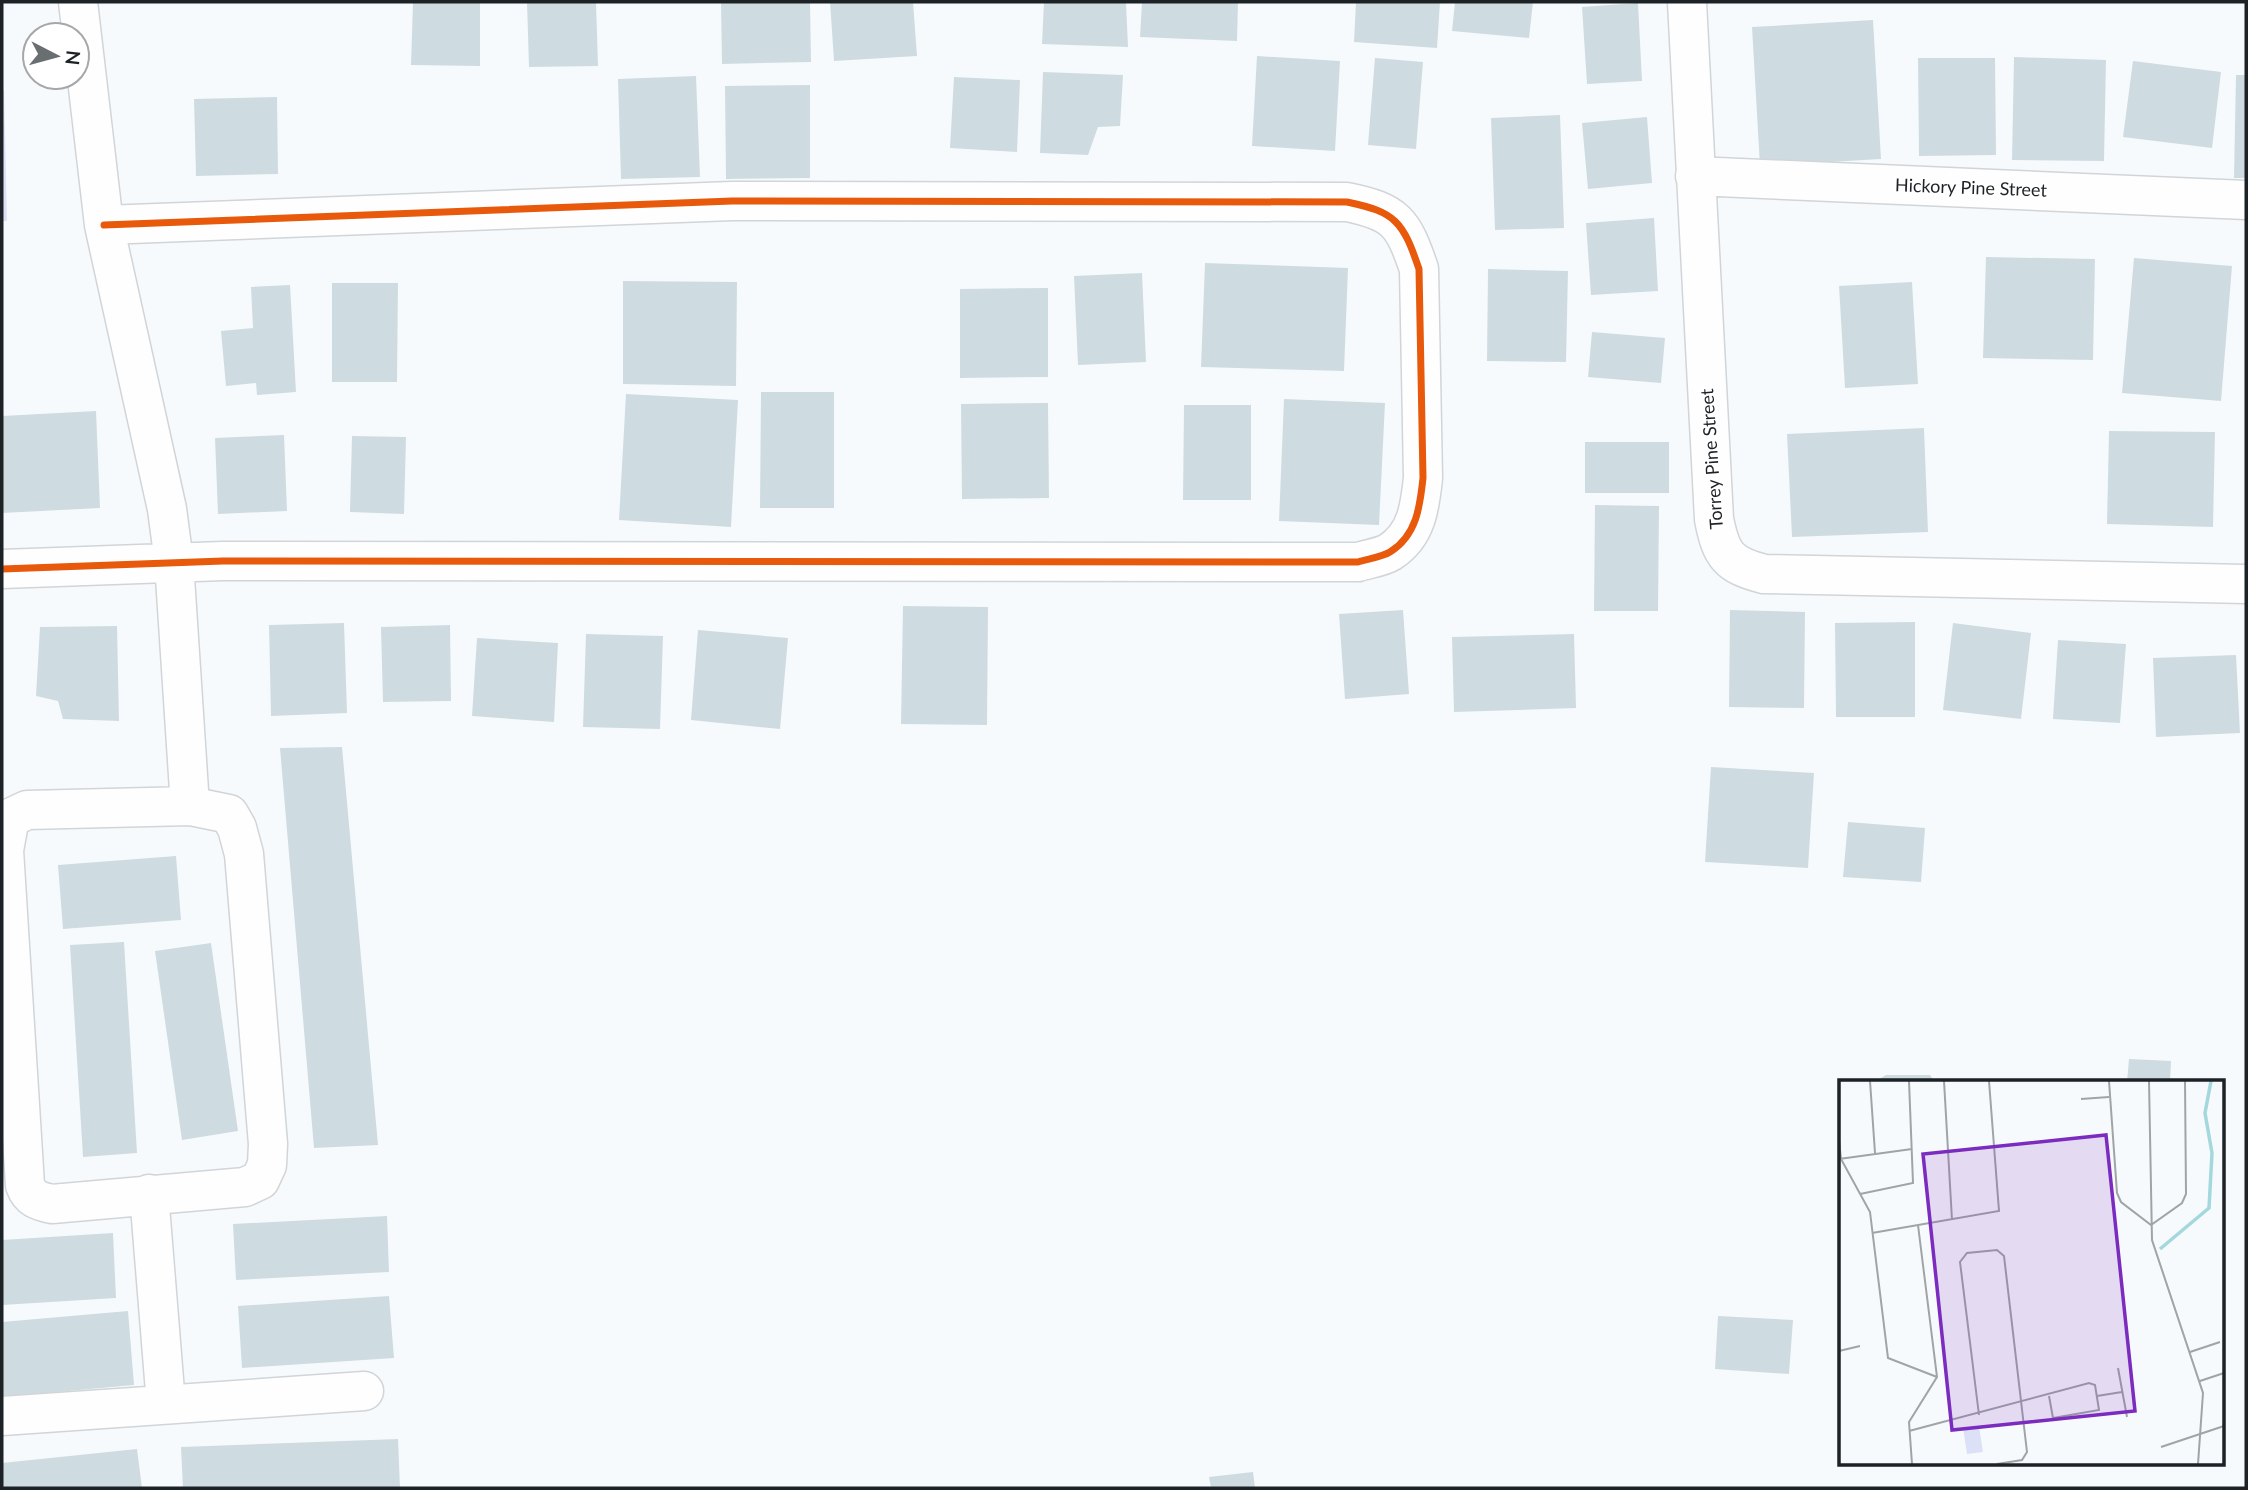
<svg xmlns="http://www.w3.org/2000/svg" width="2248" height="1490" font-family="Lato,sans-serif">
	<style>
		.green { fill: #dde1f8 }
		.building { fill: #cedce2 }
		.lines { fill: none; stroke-linecap: round; stroke-linejoin: round }
		.street-casing { stroke: #d1d5d8; stroke-width: 41 }
		.street { stroke: #fefeff; stroke-width: 38 }
		.cycleway-casing { stroke: #fff; stroke-width: 11 }
		.cycleway { stroke: #e8590c; stroke-width: 7 }
		.labels { text-anchor: middle; stroke-width: 5; stroke-linejoin: round; paint-order: stroke }
		.street-label { font-size: 18px; fill: #1d2226; stroke: #fff }
		.inset-river { fill: none; stroke: #a3d8dd; stroke-width: 3.5 }
		.inset-road { fill: none; stroke: #a0a4a7; stroke-width: 2 }
		.view { fill: #7b2cbf; fill-opacity: 0.15; stroke: #7b2cbf; stroke-width: 3.5 }
		.inset-edge { fill: none; stroke: #1d2226; stroke-width: 3.5 }
	</style>
	<rect width="100%" height="100%" fill="#f7fafd"/>
	<path class="green" d="M2 90H4L7 221H2Z"/>
	<path class="building" d="M413 2 480 3V66L411 65Z
		M527 2H596L598 66 529 67Z
		M721 2H810L811 62 722 64Z
		M830 2H913L917 56 834 61Z
		M1044 2H1126L1128 47 1042 44Z
		M1142 2H1238L1237 41 1140 37Z
		M1356 2H1440L1437 48 1354 42Z
		M1455 2H1533L1529 38 1452 31Z
		M1638 3 1642 81 1587 84 1582 7Z
		M1873 20 1881 159 1760 166 1752 27Z
		M1257 56 1340 61 1335 151 1252 146Z
		M2014 57 2106 60 2104 161 2012 160Z
		M1375 58 1423 62 1416 149 1368 145Z
		M1918 58H1995L1996 155 1919 156Z
		M2133 61 2221 72 2212 148 2123 137Z
		M1043 72 1123 75 1120 126 1098 127 1088 155 1040 153Z
		M2236 75H2246V178H2234Z
		M696 76 700 177 621 179 618 79Z
		M954 77 1020 80 1017 152 950 148Z
		M810 85V178L726 179 725 86Z
		M277 97 278 174 196 176 194 99Z
		M1560 115 1564 228 1495 230 1491 118Z
		M1647 117 1652 183 1588 189 1582 123Z
		M1654 218 1658 291 1591 295 1586 223Z
		M1986 257 2095 259 2093 360 1983 358Z
		M2134 258 2232 266 2221 401 2122 393Z
		M1205 263 1348 268 1344 371 1201 367Z
		M1488 269 1568 271 1566 362 1487 361Z
		M1142 273 1146 362 1078 365 1074 276Z
		M623 281 737 282 736 386 623 384Z
		M1912 282 1918 384 1845 388 1839 286Z
		M332 283H398L397 382H332Z
		M290 285 296 392 257 395 256 383 226 386 221 331 253 328 251 287Z
		M1048 288V377L960 378V289Z
		M1592 332 1665 338 1661 383 1588 377Z
		M761 392H834V508H760Z
		M626 394 738 400 731 527 619 520Z
		M1284 399 1385 403 1379 525 1279 521Z
		M1048 403 1049 498 962 499 961 404Z
		M1184 405H1251V500H1183Z
		M96 411 100 508 2 513V416Z
		M1924 428 1928 532 1792 537 1787 434Z
		M2109 431 2215 432 2213 527 2107 524Z
		M284 435 287 511 218 514 215 438Z
		M352 436 406 437 404 514 350 512Z
		M1585 442H1669V493H1585Z
		M1595 505 1659 506 1658 611H1594Z
		M903 606 988 607 987 725 901 724Z
		M1403 610 1409 694 1345 699 1339 614Z
		M1730 610 1805 612 1804 708 1729 707Z
		M1915 622V717H1836L1835 623Z
		M344 623 347 713 271 716 269 625Z
		M1953 623 2031 633 2021 719 1943 710Z
		M450 625 451 701 383 702 381 627Z
		M117 626 119 721 63 719 58 701 36 696 40 627Z
		M698 630 788 638 780 729 691 720Z
		M586 634 663 636 660 729 583 727Z
		M1574 634 1576 708 1454 712 1452 637Z
		M477 638 558 643 554 722 472 716Z
		M2058 640 2126 644 2120 723 2053 719Z
		M2236 655 2240 733 2156 737 2153 658Z
		M342 747 378 1145 314 1148 280 748Z
		M1711 767 1814 773 1808 868 1705 862Z
		M1848 822 1925 828 1921 882 1843 877Z
		M176 856 181 920 63 929 58 865Z
		M124 942 137 1153 83 1157 70 945Z
		M211 943 238 1131 182 1140 155 951Z
		M2129 1059 2171 1061 2170 1082H2127Z
		M1886 1075H1930L1935 1082H1874Z
		M387 1216 389 1272 236 1280 233 1224Z
		M113 1233 116 1298 2 1305V1240Z
		M389 1296 394 1358 242 1368 238 1306Z
		M128 1311 134 1385 2 1397V1322Z
		M1718 1316 1793 1320 1789 1374 1715 1369Z
		M398 1439 400 1488H183L181 1447Z
		M137 1449 142 1488H2V1463Z
		M1253 1472 1255 1488H1211L1209 1477Z"/>
	<g class="lines">
		<defs>
			<path id="street" d="M78 2 104 225 167 509 174 562 190 806
				M1687 2 1714 519C1721 555 1728 565 1764 574L2246 584
				M1695 176 2246 200
				M2 569 223 561 1358 562C1368 559 1382 557 1390 552 1417 535 1420 506 1423 478L1419 269C1403 222 1396 212 1347 202L732 201 104 225
				M190 806 229 814 237 828 244 854 268 1144 267 1165 260 1180 245 1187 52 1204C39 1201 30 1199 25 1185L4 850 10 818 27 810Z
				M149 1194 166 1404
				M2 1416 364 1391"/>
		</defs>
		<use href="#street" class="street-casing"/>
		<use href="#street" class="street"/>
		<defs>
			<path id="cycleway" d="M2 569 223 561 1358 562C1368 559 1382 557 1390 552 1417 535 1420 506 1423 478L1419 269C1403 222 1396 212 1347 202L732 201 104 225"/>
		</defs>
		<use href="#cycleway" class="cycleway-casing"/>
		<use href="#cycleway" class="cycleway"/>
	</g>
	<g class="labels">
		<g class="street-label">
			<text transform="translate(1971 188) rotate(2)" y="6">Hickory Pine Street</text>
			<text transform="translate(1712 459) rotate(-94)" y="6">Torrey Pine Street</text>
		</g>
	</g>
	<g transform="translate(1839 1080)">
		<rect width="385" height="385" fill="#f7fafd"/>
		<path d="M140 346 144 372 128 374 124 348Z" fill="#dde1f8"/>
		<path class="inset-river" d="M321 169 370 128 373 73 366 33 372 1"/>
		<path class="inset-road" d="M31 1 36 73M105 1 113 140M270 1 278 113 282 122 312 145 343 123 347 114 346 1M310 1 313 160 364 313 359 384M242 19 270 17M0 60 2 79 31 132 49 278 98 297M0 79 73 69M21 114 74 103 70 1M33 153 160 131 150 1M0 271 21 266M351 272 381 262M279 288 288 337M361 301 385 293M258 316 283 312M140 335 121 182 128 173 158 170 165 176 188 372 183 380 158 384M70 351 250 303 256 305 260 330 214 338 210 316M322 367 385 346M73 384 70 342 98 297 79 145"/>
		<path class="view" d="M267 55 296 331 113 350 84 74Z"/>
		<rect width="385" height="385" class="inset-edge"/>
	</g>
	<rect width="2248" height="1490" fill="none" stroke="#1d2226" stroke-width="7"/>
	<g transform="translate(56 56) rotate(96)"><circle r="33" fill="#ffffff" stroke="#a5a7a8" stroke-width="2"/>
	<path d="M0-5L12 26L0 18L-12 26Z" fill="#696e71"/>
	<text y="-10" font-size="19" font-weight="bold" text-anchor="middle" fill="#1d2226">N</text>
	</g>
</svg>
